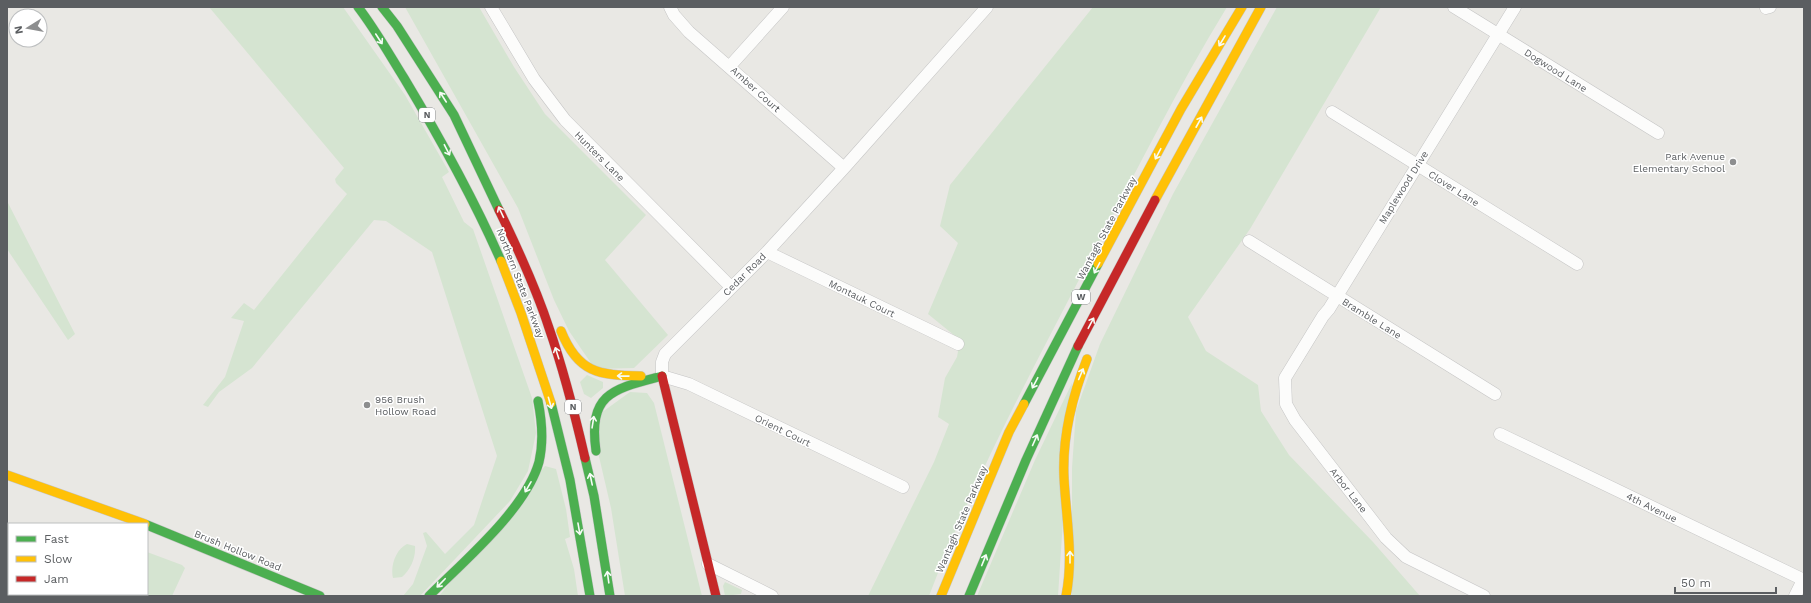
<svg xmlns="http://www.w3.org/2000/svg" width="1811" height="603" font-family="'Work Sans',sans-serif">
	<style>
		.green { fill: #d5e4d1 }
		.lines { fill: none; stroke-linecap: round; stroke-linejoin: round }
		.street-casing { stroke: #c5c5c5; stroke-width: 13 }
		.fast-casing { stroke: #c5c5c5; stroke-width: 10 }
		.slow-casing { stroke: #c5c5c5; stroke-width: 10 }
		.jam-casing { stroke: #c5c5c5; stroke-width: 10 }
		.street { stroke: #fcfcfb; stroke-width: 12 }
		.fast { stroke: #4caf50; stroke-width: 9 }
		.slow { stroke: #ffc107; stroke-width: 9 }
		.jam { stroke: #c62828; stroke-width: 9 }
		.oneway { stroke: #f6fbf6 }
		.poi-dot { fill: #8d8e8f; stroke: #fff; stroke-width: 1.5 }
		.labels { text-anchor: middle; stroke-width: 3; stroke-linejoin: round; paint-order: stroke }
		.shield { fill: #fff; stroke: #8c8e90; stroke-width: 1 }
		.shield-label { font-size: 9px; font-weight: bold; fill: #5b5e61 }
		.street-label { font-size: 10px; fill: #5b5e61; stroke: #fff }
		.poi-label { font-size: 10px; fill: #5b5e61; stroke: #fff; text-anchor: end }
	</style>
	<rect width="100%" height="100%" fill="#e9e8e4"/>
	<path class="green" d="M209 7H343L405 95 449 172 442 177 464 222 473 229 532 398 536 433 528 471 510 501 420 596H403L413 584 427 546 423 533 426 532 445 554 474 525 497 456 432 252 386 221 374 220 252 368 219 392 208 407 203 405 225 377 244 321 231 318 244 303 254 310 347 194 336 183 335 179 344 168Z
		M405 7H479L514 67 545 114 646 215 605 260 668 335 634 368 595 369 569 331 554 300 518 208Z
		M1093 7H1227C1178 87 1136 172 1092 255 1034 366 974 478 929 596H868L934 462 949 424 938 417 945 378 957 357 960 340 928 314 958 243 940 226 950 185Z
		M1277 7H1381L1250 229 1188 317 1206 351 1258 385 1261 411 1289 455 1373 542 1420 596H1072V468L1076 411 1100 344 1173 194Z
		M7 201 75 334 68 340 7 249Z
		M587 375 603 382V388L591 398 584 394 580 382Z
		M1072 383 1058 596H977L1035 460Z
		M630 392 647 393 654 403 702 596H625L611 508 597 448 601 413Z
		M545 466 556 469 566 509 570 537 565 539 574 569 578 596H439Z
		M407 544 415 546C416 558 410 570 402 577L393 578C390 566 396 549 407 544Z
		M147 552 182 565 185 568 172 596H83L79 594H147Z
		M725 582 742 590 741 594 725 596 723 586Z"/>
	<g class="lines">
		<defs>
			<path id="street" d="M491 7 534 79 565 120 731 287
				M670 7 674 15 689 32 844 168
				M1454 7 1658 133
				M1766 8 1770 7
				M730 66 783 7
				M1332 112 1577 264
				M1249 241 1495 394
				M767 252 958 344
				M1500 434 1804 580
				M903 487 689 384 662 376V362L665 354 767 252 844 168 987 7
				M708 564 772 596
				M1484 596 1406 557 1386 538 1295 420 1286 404 1285 378 1323 316 1329 309 1515 7
				M1795 596 1803 580"/>
			<path id="fast" d="M358 7C375 29 389 54 404 78 440 138 473 197 501 261
				M382 7 397 26 454 115 499 210
				M551 403 570 480 590 596
				M1024 404 1098 264
				M596 451C588 393 613 389 662 376
				M585 458 594 496 610 596
				M147 525 320 596
				M429 596C463 562 526 509 539 462 544 441 542 421 538 401
				M969 596 1026 460 1078 346"/>
			<path id="slow" d="M1155 200 1261 7
				M501 261 521 313 551 403
				M1098 264 1181 109 1242 7
				M561 331C578 373 598 375 641 376
				M7 475 145 524
				M941 596 1009 432 1024 404
				M1066 596C1074 556 1066 518 1064 478 1062 437 1072 397 1087 359"/>
			<path id="jam" d="M499 210C518 249 536 288 549 328 564 371 575 415 585 458
				M1078 346 1155 200
				M662 376 716 596"/>
		</defs>
		<use href="#street" class="street-casing"/>
		<use href="#fast" class="fast-casing"/>
		<use href="#slow" class="slow-casing"/>
		<use href="#jam" class="jam-casing"/>
		<use href="#street" class="street"/>
		<use href="#fast" class="fast"/>
		<use href="#slow" class="slow"/>
		<use href="#jam" class="jam"/>
	</g>
	<defs><path id="oneway-shaft" d="M-6 0H5M1.5-3L5.5 0L1.5 3" fill="none" stroke-width="1.6" stroke-linecap="round" stroke-linejoin="round"/></defs>
	<g class="oneway">
		<use href="#oneway-shaft" transform="translate(379 39) rotate(57)"/>
		<use href="#oneway-shaft" transform="translate(1222 41) rotate(121)"/>
		<use href="#oneway-shaft" transform="translate(443 97) rotate(-123)"/>
		<use href="#oneway-shaft" transform="translate(1199 122) rotate(-61)"/>
		<use href="#oneway-shaft" transform="translate(447 150) rotate(63)"/>
		<use href="#oneway-shaft" transform="translate(1158 154) rotate(118)"/>
		<use href="#oneway-shaft" transform="translate(501 212) rotate(-115)"/>
		<use href="#oneway-shaft" transform="translate(1097 268) rotate(118)"/>
		<use href="#oneway-shaft" transform="translate(1091 323) rotate(-62)"/>
		<use href="#oneway-shaft" transform="translate(557 353) rotate(-108)"/>
		<use href="#oneway-shaft" transform="translate(1081 374) rotate(-67)"/>
		<use href="#oneway-shaft" transform="translate(623 376) rotate(-179)"/>
		<use href="#oneway-shaft" transform="translate(1035 383) rotate(118)"/>
		<use href="#oneway-shaft" transform="translate(550 403) rotate(74)"/>
		<use href="#oneway-shaft" transform="translate(593 422) rotate(-81)"/>
		<use href="#oneway-shaft" transform="translate(1035 440) rotate(-66)"/>
		<use href="#oneway-shaft" transform="translate(591 479) rotate(-102)"/>
		<use href="#oneway-shaft" transform="translate(528 487) rotate(120)"/>
		<use href="#oneway-shaft" transform="translate(579 529) rotate(80)"/>
		<use href="#oneway-shaft" transform="translate(1070 557) rotate(-90)"/>
		<use href="#oneway-shaft" transform="translate(984 560) rotate(-68)"/>
		<use href="#oneway-shaft" transform="translate(608 577) rotate(-98)"/>
		<use href="#oneway-shaft" transform="translate(441 583) rotate(134)"/>
	</g>
	<g class="poi-dot">
		<circle cx="1733" cy="162" r="4"/>
		<circle cx="367" cy="405" r="4"/>
	</g>
	<g class="labels">
		<g class="shield">
			<rect x="419" y="108" width="16" height="14" rx="3"/>
			<rect x="1072" y="290" width="18" height="14" rx="3"/>
			<rect x="565" y="400" width="16" height="14" rx="3"/>
		</g>
		<g class="shield-label">
			<text x="427" y="118">N</text>
			<text x="1081" y="300">W</text>
			<text x="573" y="410">N</text>
		</g>
		<g class="street-label">
			<text transform="translate(1556 70) rotate(32)" y="4">Dogwood Lane</text>
			<text transform="translate(756 89) rotate(42)" y="4">Amber Court</text>
			<text transform="translate(600 156) rotate(45)" y="4">Hunters Lane</text>
			<text transform="translate(1403 187) rotate(-58)" y="4">Maplewood Drive</text>
			<text transform="translate(1454 188) rotate(32)" y="4">Clover Lane</text>
			<text transform="translate(1106 228) rotate(-62)" y="4">Wantagh State Parkway</text>
			<text transform="translate(744 274) rotate(-45)" y="4">Cedar Road</text>
			<text transform="translate(521 283) rotate(69)" y="4">Northern State Parkway</text>
			<text transform="translate(862 298) rotate(26)" y="4">Montauk Court</text>
			<text transform="translate(1372 318) rotate(32)" y="4">Bramble Lane</text>
			<text transform="translate(783 430) rotate(26)" y="4">Orient Court</text>
			<text transform="translate(1349 490) rotate(52)" y="4">Arbor Lane</text>
			<text transform="translate(1652 507) rotate(26)" y="4">4th Avenue</text>
			<text transform="translate(961 519) rotate(-67)" y="4">Wantagh State Parkway</text>
			<text transform="translate(238 550) rotate(22)" y="4">Brush Hollow Road</text>
		</g>
		<g class="poi-label">
			<text x="1725" y="160">Park Avenue<tspan x="1725" dy="12">Elementary School</tspan></text>
			<text x="375" y="403" text-anchor="start">956 Brush<tspan x="375" dy="12">Hollow Road</tspan></text>
		</g>
	</g>
	<rect width="1811" height="603" fill="none" stroke="#5b5e61" stroke-width="16"/>
	<rect x="8" y="523" width="140" height="72" fill="#ffffff" stroke="#bdbfc0"/>
	<rect x="16" y="536" width="20" height="6" fill="#4caf50" stroke="#bdbfc0"/>
	<text x="44" y="543" font-size="12" fill="#5b5e61">Fast</text>
	<rect x="16" y="556" width="20" height="6" fill="#ffc107" stroke="#bdbfc0"/>
	<text x="44" y="563" font-size="12" fill="#5b5e61">Slow</text>
	<rect x="16" y="576" width="20" height="6" fill="#c62828" stroke="#bdbfc0"/>
	<text x="44" y="583" font-size="12" fill="#5b5e61">Jam</text>
	<g transform="translate(28 28) rotate(259)"><circle r="19" fill="#ffffff" stroke="#bdbfc0"/>
	<path d="M0-3L7 15L0 10L-7 15Z" fill="#8d8e8f"/>
	<text y="-6" font-size="11" font-weight="bold" text-anchor="middle" fill="#5b5e61">N</text>
	</g>
	<path d="M1675 587v6h101v-6" fill="none" stroke="#5b5e61" stroke-width="2"/>
	<text x="1681" y="587" font-size="12" fill="#5b5e61" stroke="#ffffff" stroke-width="3" paint-order="stroke">50 m</text>
</svg>
